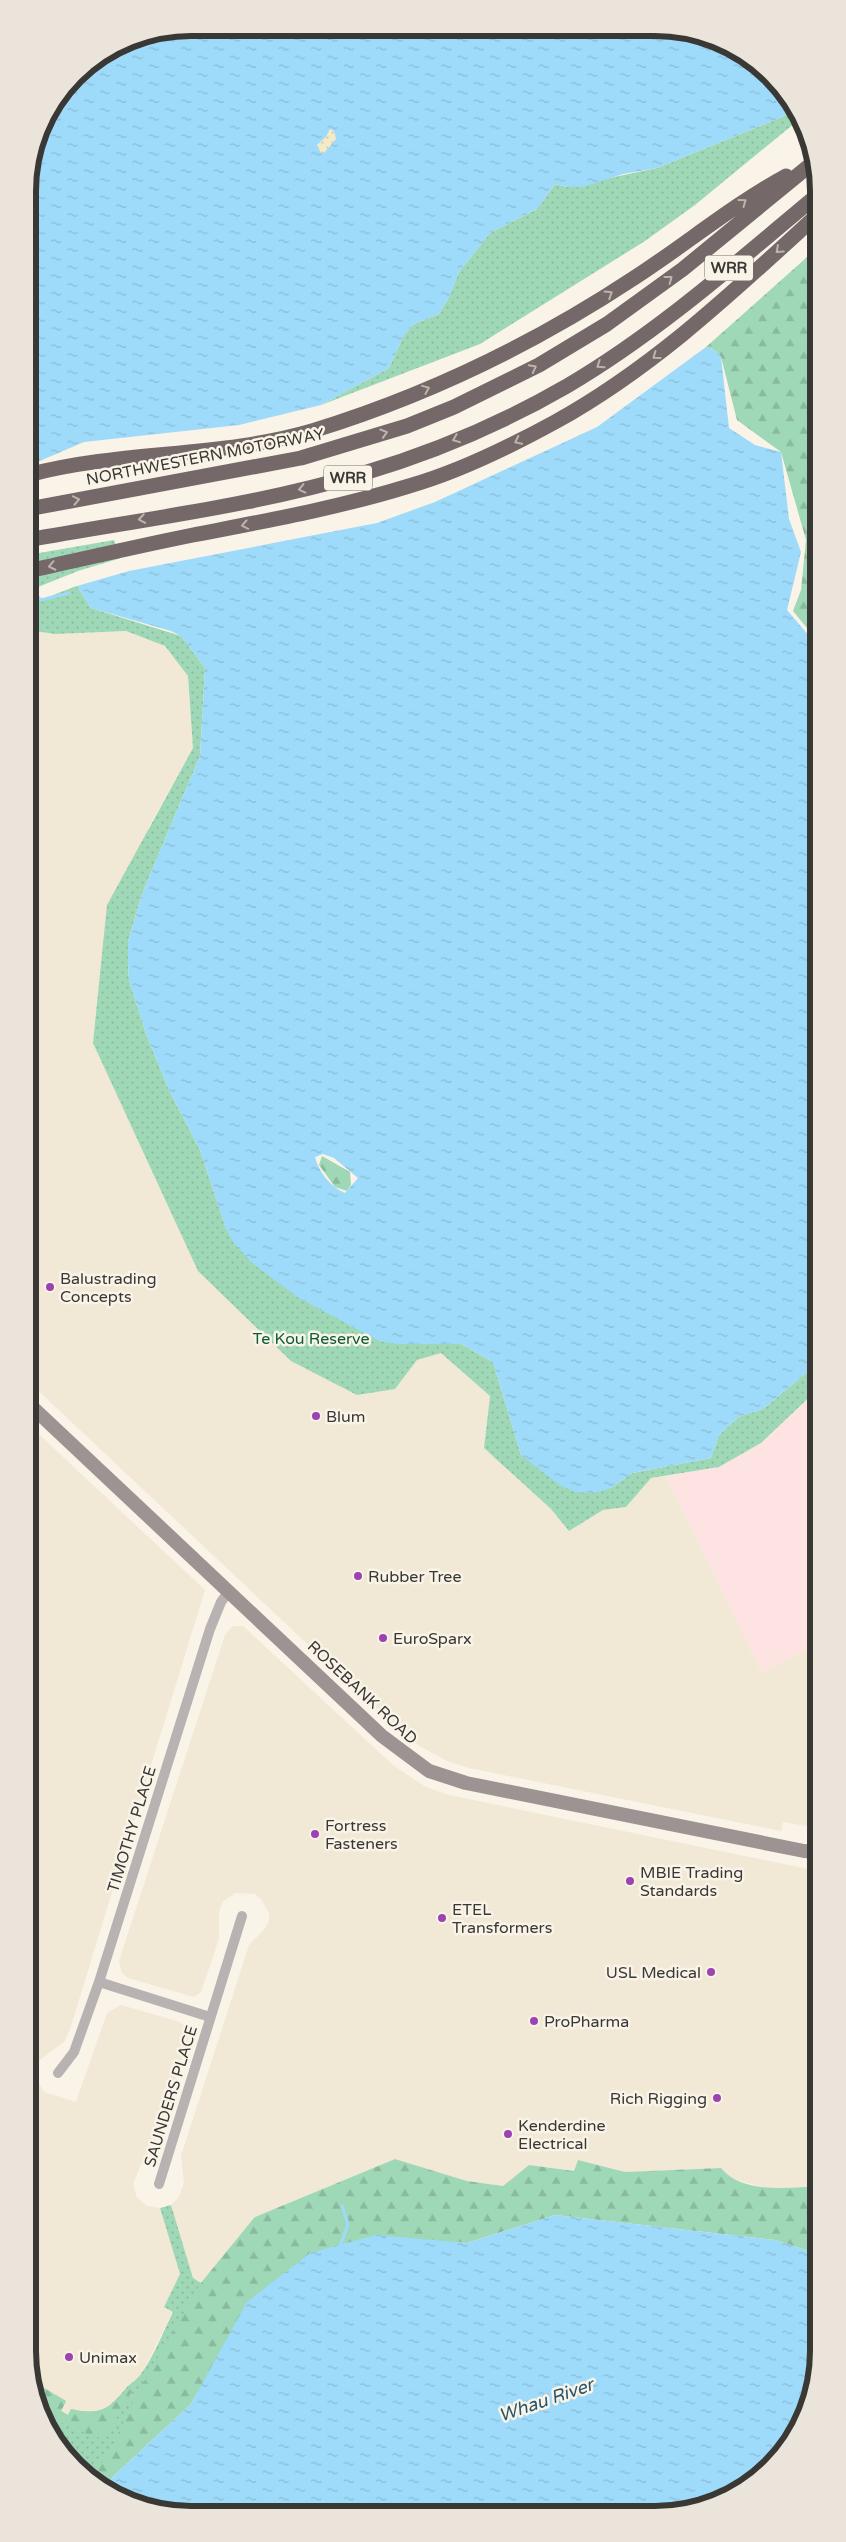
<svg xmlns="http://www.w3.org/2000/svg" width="846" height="2542" font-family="'Varela Round',sans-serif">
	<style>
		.commercial { fill: #fee3e3 }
		.built { fill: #f1e8d6 }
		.grass { fill: url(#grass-dots) }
		.forest { fill: url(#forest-firs) }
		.sand { fill: url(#sand-dots) }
		.water { fill: url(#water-ripples); fill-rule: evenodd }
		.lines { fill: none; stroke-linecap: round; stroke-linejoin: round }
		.stream { stroke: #9edaf9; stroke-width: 3 }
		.minor { stroke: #b9b2b2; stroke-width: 10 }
		.secondary { stroke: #9c9392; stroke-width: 14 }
		.motorway { stroke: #756868; stroke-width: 15 }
		.oneway { stroke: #beb4ae }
		.poi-dot { fill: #9c43af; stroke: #f9f3e8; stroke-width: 2 }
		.labels { text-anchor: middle; stroke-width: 5; stroke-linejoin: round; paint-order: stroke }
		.shield { fill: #f9f3e8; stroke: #73706a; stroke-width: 1 }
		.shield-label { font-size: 15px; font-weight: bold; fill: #3a3834 }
		.street-label { font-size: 16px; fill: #3a3834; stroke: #f9f3e8 }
		.poi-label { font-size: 16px; fill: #3a3834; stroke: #f9f3e8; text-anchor: start }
		.park-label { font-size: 16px; fill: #0a5b38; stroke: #f9f3e8 }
		.water-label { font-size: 18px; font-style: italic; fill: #28556b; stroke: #f9f3e8 }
		.rim { fill: none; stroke: #3a3834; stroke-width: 6 }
	</style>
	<defs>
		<pattern id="grass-dots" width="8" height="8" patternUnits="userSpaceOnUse" patternTransform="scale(1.25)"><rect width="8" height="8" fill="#9fd8b6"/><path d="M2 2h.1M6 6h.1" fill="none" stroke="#8aba9d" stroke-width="1.8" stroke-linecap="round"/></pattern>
		<pattern id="forest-firs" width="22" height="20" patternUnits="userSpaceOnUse" patternTransform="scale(1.25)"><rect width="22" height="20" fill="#9fd8b6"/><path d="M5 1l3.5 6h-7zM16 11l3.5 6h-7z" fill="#8aba9d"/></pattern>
		<pattern id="sand-dots" width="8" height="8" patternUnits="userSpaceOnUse" patternTransform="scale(1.25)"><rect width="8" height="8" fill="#f4eac5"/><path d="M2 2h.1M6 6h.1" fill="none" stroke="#d2c9aa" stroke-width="1.8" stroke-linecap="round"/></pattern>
		<pattern id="water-ripples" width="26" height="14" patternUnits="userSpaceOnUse" patternTransform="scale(1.25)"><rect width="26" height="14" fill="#9edaf9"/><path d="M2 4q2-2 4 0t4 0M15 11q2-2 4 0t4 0" fill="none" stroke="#89bcd6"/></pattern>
	</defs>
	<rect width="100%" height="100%" fill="#f9f3e8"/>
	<path class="commercial" d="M817 1390V1644L761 1672 666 1476 719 1467 761 1443Z"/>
	<path class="built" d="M28 630 55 634 126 631 165 646 188 676 193 748 149 826 93 1043 395 1389 417 1360 441 1353 490 1396 484 1448 551 1509 569 1531 603 1510 626 1507 651 1478 666 1476 761 1672 817 1644V1828L783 1822 781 1831 469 1768 447 1761 418 1745 402 1733 29 1382Z
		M29 1425 205 1590 70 2029 65 2041 40 2060 35 2071 30 2072Z
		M233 1626H243L394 1766 426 1787 449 1795 818 1871V2186L771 2189 729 2178 721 2168 625 2172 578 2160 574 2171 529 2165 503 2186 467 2181 395 2159 255 2217 201 2283 193 2278 171 2205 179 2197 184 2183 181 2156 249 1945 264 1930 269 1921V1913L261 1899 255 1894 235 1893 223 1901 219 1912V1939L201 1992 194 1997 128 1978 122 1973 119 1961 225 1635Z
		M121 2005 180 2022 189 2032V2037L153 2151 141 2164 133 2184 137 2198 147 2206 160 2208 180 2274 164 2307 173 2311 141 2375 128 2386 117 2402 103 2410 83 2412 72 2409 68 2415 61 2411 66 2401 34 2383 31 2373 30 2079H36L44 2092 76 2102 107 2013Z"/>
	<path class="grass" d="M794 108 801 118 695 205 645 241 480 344 321 405 389 368 404 335 414 324 439 314 449 297 459 272 490 233 537 209 555 184 567 187 657 168 782 117Z
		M114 540 121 558 78 571 28 591V555Z
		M77 586 91 608 181 636 205 668 200 756 142 894 128 942V962L129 980 146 1034 169 1090 200 1150 226 1229 397 1344H461L493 1362 521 1455 611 1488 632 1473 711 1458 719 1435 740 1416 763 1409 817 1364V1390L761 1443 719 1467 651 1478 626 1507 603 1510 569 1531 551 1509 484 1448 490 1396 441 1353 417 1360 395 1389 357 1395 291 1361 198 1271 93 1043 107 905 193 748 188 676 165 646 126 631 55 634 28 630V603C35 603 67 589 77 586Z
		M171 2205 193 2278 201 2283 255 2217 349 2242 103 2486C94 2480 82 2474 75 2466 54 2444 31 2403 31 2373L34 2383 66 2401 61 2411 68 2415 71 2409C101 2416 109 2409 127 2387 131 2383 138 2379 141 2374 154 2356 163 2332 173 2312L164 2307 180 2274 160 2208Z"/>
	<path class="forest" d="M815 250 816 639 793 611 801 590 806 540 781 452 737 420 721 357 713 349 706 347Z
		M322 1156 350 1172 351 1185 347 1191 335 1187 319 1165Z
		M395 2159 467 2181 503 2186 529 2165 574 2171 578 2160 625 2172 721 2168C742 2194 788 2188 818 2186V2254L775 2240 555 2215 467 2243 452 2242 247 2302 191 2404 103 2486 84 2473 85 2470 100 2465 110 2452 133 2401 201 2283 255 2217Z
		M141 2375 108 2433 96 2438 60 2422 40 2407 31 2383V2380L66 2401 61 2411 68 2415 71 2409C112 2419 116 2397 141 2375Z"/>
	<path class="sand" d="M330 129 334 131 336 139 324 153H321L317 145 326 137Z"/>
	<path class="water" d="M191 28 687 31 737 49 771 76 794 108 782 117 657 168 623 174 583 187H567L555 184 537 209 490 233 459 272 449 297 439 314 414 324 404 335 389 368 321 405 239 425 84 442 28 466V180L44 118 83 68 129 40ZM330 129 334 131 336 139 324 153H321L317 145 326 137Z
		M706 347 713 349 721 357 729 428 755 445 781 452 789 519 801 552 787 610 816 644 817 1364 763 1409 740 1416 719 1435 711 1458 632 1473 611 1488 596 1493 575 1492 558 1484 521 1455 493 1362 461 1344H397L379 1341 299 1298 252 1263 233 1242 226 1229 200 1150 169 1090 146 1034 129 980 128 962V942L142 894 200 756 205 668 181 636 171 631 91 608 77 586 129 571 377 523 435 502 597 427ZM323 1154 334 1158 358 1178 345 1193C331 1187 319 1173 315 1157Z
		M555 2215 775 2240 818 2254V2361L806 2413 778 2459 737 2492 687 2511H159L118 2498 103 2486 191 2404 247 2302 310 2253 376 2235 467 2243Z"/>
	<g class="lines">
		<path class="stream" d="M28 584 29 585
			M38 597 41 600 69 593
			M341 2244 348 2224 342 2206"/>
		<path class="minor" d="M99 1982 210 2017
			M58 2073 74 2052 99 1982 210 1629 221 1602 229 1591
			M159 2184 242 1916"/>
		<path class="secondary" d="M29 1404 382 1736 429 1771 466 1783 804 1851 818 1852"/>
		<path class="motorway" d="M28 475C121 450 220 458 312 431 426 396 534 344 634 278 685 245 733 205 786 176
			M28 509 301 458 407 426 454 407 539 365 607 324 683 269 815 161
			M28 540C138 520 254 506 361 474 432 453 503 423 567 386 657 333 736 263 815 197
			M28 571C83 559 138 546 193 535 265 521 338 508 409 486 455 473 513 445 555 422 653 368 733 292 815 217"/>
	</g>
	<defs><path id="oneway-chevron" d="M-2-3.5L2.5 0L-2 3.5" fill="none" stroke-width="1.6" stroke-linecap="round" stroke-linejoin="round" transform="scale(1.25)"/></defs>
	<g class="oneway">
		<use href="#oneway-chevron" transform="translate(743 202) rotate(-36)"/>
		<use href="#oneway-chevron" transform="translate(779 250) rotate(138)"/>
		<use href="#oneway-chevron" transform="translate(669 279) rotate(-37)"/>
		<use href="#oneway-chevron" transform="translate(609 294) rotate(-32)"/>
		<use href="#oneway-chevron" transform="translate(656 356) rotate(144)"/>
		<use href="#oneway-chevron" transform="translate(600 365) rotate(146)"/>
		<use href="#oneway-chevron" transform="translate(533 368) rotate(-27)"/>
		<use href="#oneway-chevron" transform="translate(426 389) rotate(-22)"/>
		<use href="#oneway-chevron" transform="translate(384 433) rotate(-17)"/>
		<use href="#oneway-chevron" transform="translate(456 439) rotate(158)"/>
		<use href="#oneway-chevron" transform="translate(518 441) rotate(154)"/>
		<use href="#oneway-chevron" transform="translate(302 489) rotate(167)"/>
		<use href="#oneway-chevron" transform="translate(76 500) rotate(-11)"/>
		<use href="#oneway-chevron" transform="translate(142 519) rotate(170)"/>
		<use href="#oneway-chevron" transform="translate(245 525) rotate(169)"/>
		<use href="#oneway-chevron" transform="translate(52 566) rotate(168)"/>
	</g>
	<g class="poi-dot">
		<circle cx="50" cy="1287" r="5"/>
		<circle cx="316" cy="1416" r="5"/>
		<circle cx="358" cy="1576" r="5"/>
		<circle cx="383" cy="1638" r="5"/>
		<circle cx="315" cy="1834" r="5"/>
		<circle cx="630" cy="1881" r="5"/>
		<circle cx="442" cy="1918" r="5"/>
		<circle cx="711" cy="1972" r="5"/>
		<circle cx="534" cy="2021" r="5"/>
		<circle cx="717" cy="2098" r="5"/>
		<circle cx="508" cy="2134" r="5"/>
		<circle cx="69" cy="2357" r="5"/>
	</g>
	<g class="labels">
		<g class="shield">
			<rect x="705" y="255.5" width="48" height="25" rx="4"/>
			<rect x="324" y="465.5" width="48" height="25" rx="4"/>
		</g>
		<g class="shield-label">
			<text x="729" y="273">WRR</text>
			<text x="348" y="483">WRR</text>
		</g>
		<g class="street-label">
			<text transform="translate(205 456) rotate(-11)" y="6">NORTHWESTERN MOTORWAY</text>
			<text transform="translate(363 1692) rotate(43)" y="6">ROSEBANK ROAD</text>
			<text transform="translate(131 1829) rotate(-73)" y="6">TIMOTHY PLACE</text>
			<text transform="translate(170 2096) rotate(-73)" y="6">SAUNDERS PLACE</text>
		</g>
		<g class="poi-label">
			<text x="60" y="1284">Balustrading<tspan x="60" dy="18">Concepts</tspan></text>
			<text x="326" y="1422">Blum</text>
			<text x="368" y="1582">Rubber Tree</text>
			<text x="393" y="1644">EuroSparx</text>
			<text x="325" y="1831">Fortress<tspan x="325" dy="18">Fasteners</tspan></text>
			<text x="640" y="1878">MBIE Trading<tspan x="640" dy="18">Standards</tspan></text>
			<text x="452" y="1915">ETEL<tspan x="452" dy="18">Transformers</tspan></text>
			<text x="701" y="1978" text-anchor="end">USL Medical</text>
			<text x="544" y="2027">ProPharma</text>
			<text x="707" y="2104" text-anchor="end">Rich Rigging</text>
			<text x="518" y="2131">Kenderdine<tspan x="518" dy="18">Electrical</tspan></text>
			<text x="79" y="2363">Unimax</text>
		</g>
		<g class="park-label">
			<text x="311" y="1344">Te Kou Reserve</text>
		</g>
		<g class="water-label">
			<text transform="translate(546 2400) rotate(-19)" y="6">Whau River</text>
		</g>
	</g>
	<path d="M0 0H846V2542H0ZM191 36H655A155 155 0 0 1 810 191V2351A155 155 0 0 1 655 2506H191A155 155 0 0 1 36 2351V191A155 155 0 0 1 191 36Z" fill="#eae4da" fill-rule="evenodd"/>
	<path class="rim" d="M191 36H655A155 155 0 0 1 810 191V2351A155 155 0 0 1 655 2506H191A155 155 0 0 1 36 2351V191A155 155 0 0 1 191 36Z"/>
</svg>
